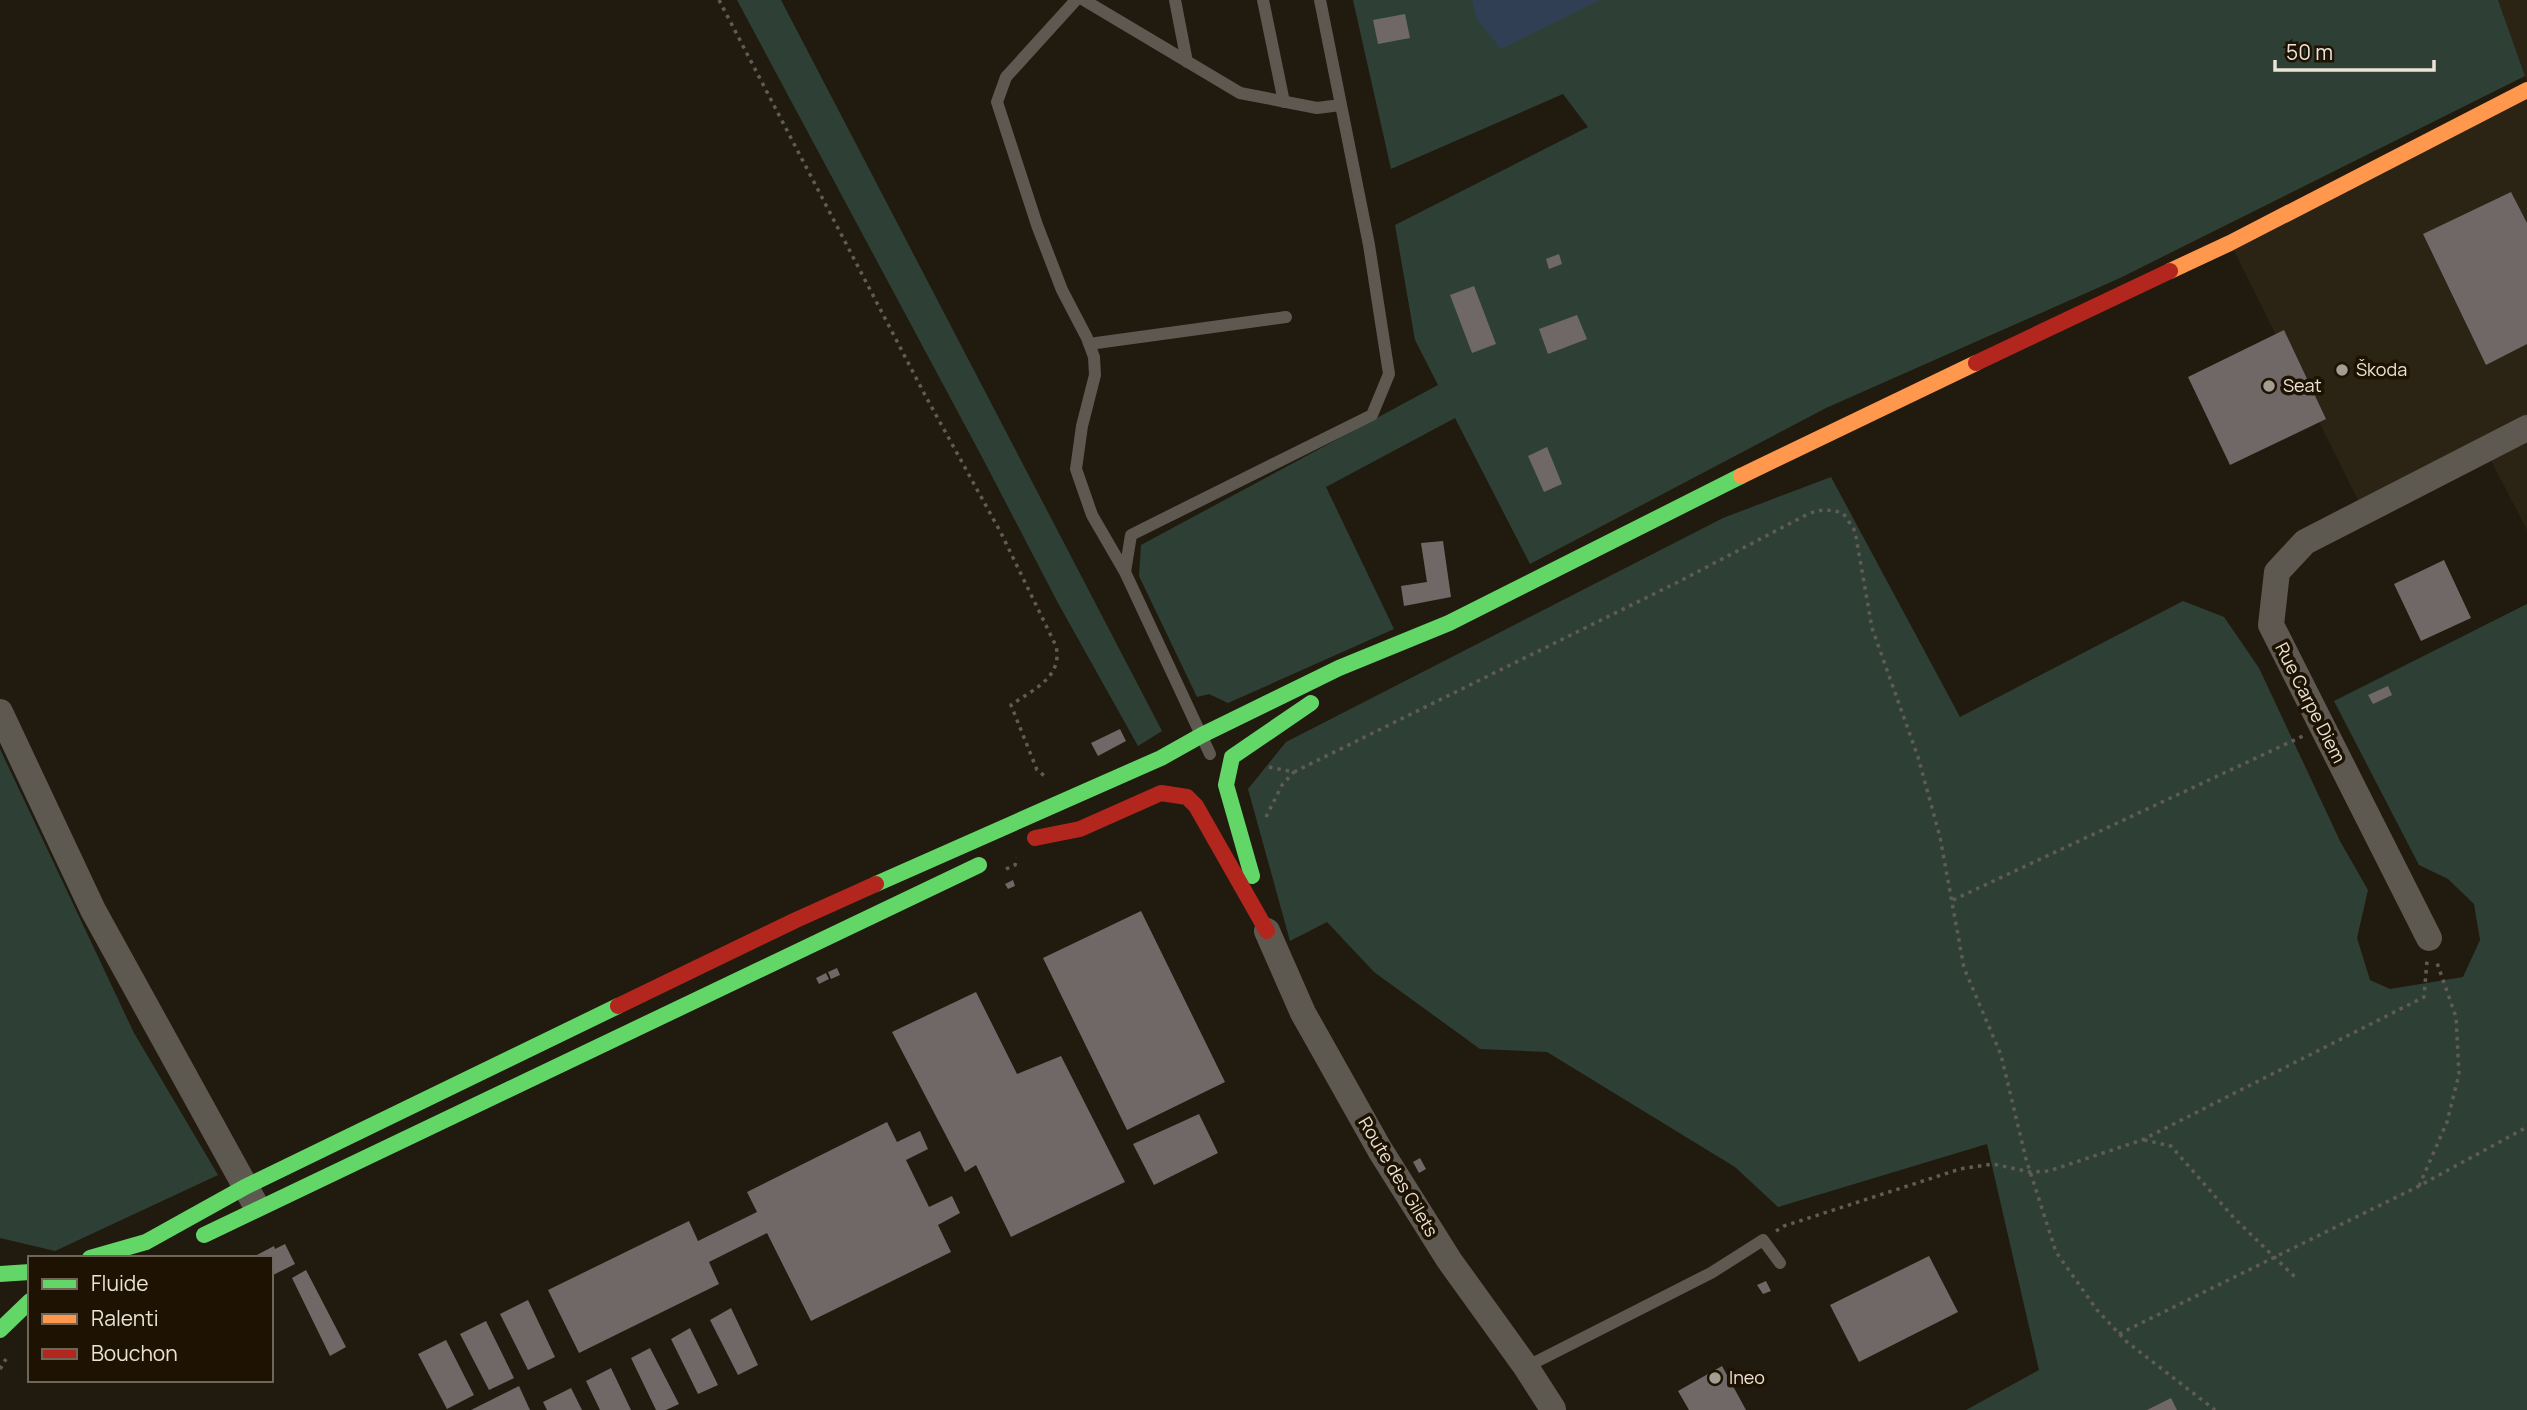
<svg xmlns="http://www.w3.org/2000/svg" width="2527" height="1410" font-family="Manrope,sans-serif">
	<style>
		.commercial { fill: #2b2313 }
		.green { fill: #2e4035 }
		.water { fill: #313f54 }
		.building { fill: #706867 }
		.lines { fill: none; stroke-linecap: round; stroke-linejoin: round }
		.path { stroke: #605b54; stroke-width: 3.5; stroke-dasharray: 3.5 5; stroke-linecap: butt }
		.lane { stroke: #5d5850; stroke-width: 12 }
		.street { stroke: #5d5850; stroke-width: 26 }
		.fast { stroke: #63d668; stroke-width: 16 }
		.slow { stroke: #ff974d; stroke-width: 16 }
		.jam { stroke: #b3261e; stroke-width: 16 }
		.poi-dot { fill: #a49d91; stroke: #1e1302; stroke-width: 2.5 }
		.labels { text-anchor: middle; stroke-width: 7; stroke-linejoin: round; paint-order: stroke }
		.poi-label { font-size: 18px; fill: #ebe3d7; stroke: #1e1302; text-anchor: start }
		.street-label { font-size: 18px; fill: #ebe3d7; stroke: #1e1302 }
	</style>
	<rect width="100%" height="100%" fill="#211a0f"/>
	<path class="commercial" d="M2498 0H2527V82L2525 76Z
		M2527 90V530L2485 449 2362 508 2230 243Z"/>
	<path class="green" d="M737 0H781L1162 731 1138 746 1058 603 982 457Z
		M1353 0H2498L2525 76 2120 278 1826 408 1530 564 1455 418 1326 487 1394 629 1228 703 1209 694 1197 697 1139 576 1141 545 1438 385 1415 340 1395 225 1588 127 1563 94 1391 169Z
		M1831 477 1960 717 2183 601 2224 617 2259 668 2340 841 2368 890 2357 938 2370 980 2390 989 2463 977 2480 940 2474 904 2448 879 2419 865 2334 701 2527 604V1410H1966L2039 1370 1987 1144 1778 1207 1735 1167 1547 1052 1480 1049 1374 972 1327 922 1290 941 1248 789 1286 742 1723 518Z
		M0 749 134 1033 218 1175 55 1251 0 1238Z"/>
	<path class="water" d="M1472 0H1600L1501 49 1477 19Z"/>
	<path class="building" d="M1405 14 1410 38 1378 44 1373 20Z
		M2511 192 2527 223V344L2486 365 2423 234Z
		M1559 254 1562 264 1549 269 1546 259Z
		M1474 286 1496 344 1472 353 1450 295Z
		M1577 315 1587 339 1548 354 1539 329Z
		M2284 330 2326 419 2230 465 2188 377Z
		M1547 447 1562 484 1544 492 1528 456Z
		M1443 541 1451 597 1404 606 1401 586 1427 582 1421 543Z
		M2444 560 2471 618 2421 641 2394 584Z
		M2388 686 2392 695 2373 704 2368 695Z
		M1120 729 1126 741 1098 756 1091 743Z
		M1013 880 1015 886 1008 889 1005 884Z
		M1141 911 1225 1082 1127 1130 1043 958Z
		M837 968 840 975 831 979 828 972Z
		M826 973 829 979 819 984 816 978Z
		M976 992 1017 1074 1061 1056 1125 1182 1011 1237 976 1165 965 1172 892 1032Z
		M1199 1114 1218 1153 1154 1185 1133 1144Z
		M887 1122 897 1142 920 1131 928 1149 906 1160 929 1207 952 1196 960 1213 938 1225 951 1252 811 1321 767 1233 709 1262 719 1284 579 1353 548 1290 689 1221 698 1241 757 1212 747 1192Z
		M1420 1158 1426 1169 1419 1173 1413 1162Z
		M285 1244 295 1264 271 1276V1258H251L274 1246 275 1249Z
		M1929 1256 1958 1312 1859 1362 1830 1305Z
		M306 1270 346 1347 330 1356 292 1278Z
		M1766 1281 1771 1291 1763 1294 1757 1285Z
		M528 1300 555 1357 528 1370 500 1314Z
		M731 1308 758 1365 738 1375 710 1320Z
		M486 1321 514 1378 489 1390 460 1334Z
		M690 1328 718 1385 698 1394 671 1339Z
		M446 1340 474 1395 447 1409 418 1354Z
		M650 1348 679 1404 666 1410H656L631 1358Z
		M1722 1366 1746 1410H1689L1678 1391Z
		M611 1368 631 1410H600L586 1381Z
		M519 1386 530 1410H471Z
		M571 1388 582 1410H547L543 1402Z
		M2171 1398 2177 1410H2147Z"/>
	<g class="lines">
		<path class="path" d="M719 0 925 395 1001 533 1056 646C1063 677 1034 689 1011 705L1037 770 1046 777
			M1269 767 1294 772 1680 581 1808 514C1821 509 1829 509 1843 513L1855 531 1872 628 1918 757 1940 837 1964 968 2001 1055 2026 1159 2056 1252 2097 1310 2127 1342 2215 1410
			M1266 817 1282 785 1294 772
			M1006 869 1015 865 1017 858
			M1953 900 2303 736
			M2144 1140 2171 1146 2234 1218 2298 1280
			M2419 1186 2447 1122 2459 1074 2456 1017 2436 960
			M1776 1231 1784 1226 1960 1169 1993 1164 2030 1172 2049 1171 2142 1140 2424 997 2427 961
			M2119 1334 2419 1186 2527 1127
			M0 1369 6 1359"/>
		<path class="lane" d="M1076 0 1006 77 997 102 1037 225 1062 290 1087 338 1094 357 1095 375 1082 426 1076 469 1092 515 1125 572
			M1084 0 1240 93 1317 108 1341 105
			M1175 0 1187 62
			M1263 0 1284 102
			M1089 344 1286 317
			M1210 754 1125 572 1131 535 1372 415 1389 374 1369 245 1320 0
			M1526 1367 1711 1273 1763 1240 1780 1263"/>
		<path class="street" d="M0 712 93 910 254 1202
			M1267 931 1303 1013 1380 1150 1449 1260 1526 1367 1553 1409
			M2429 938 2271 625 2277 572 2305 542 2527 428"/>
		<path class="fast" d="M1252 876 1226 785 1232 757 1311 703
			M876 884 1161 758 1202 735 1339 668 1449 623 1741 476
			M204 1235 979 865
			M90 1258 146 1242 245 1187 618 1006
			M0 1274 30 1272
			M0 1330 30 1301"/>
		<path class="slow" d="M2170 271 2230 243 2527 90
			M1741 476 1976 363"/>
		<path class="jam" d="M1976 363 2170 271
			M1035 838 1080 829 1161 793 1187 797 1196 806 1267 931
			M618 1006 796 920 876 884"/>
	</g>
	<g class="poi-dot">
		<circle cx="2342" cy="370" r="7"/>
		<circle cx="2269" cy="386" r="7"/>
		<circle cx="1715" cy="1378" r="7"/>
	</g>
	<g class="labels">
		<g class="poi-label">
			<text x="2356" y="376">Škoda</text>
			<text x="2283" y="392">Seat</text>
			<text x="1729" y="1384">Ineo</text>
		</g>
		<g class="street-label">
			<text transform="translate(2310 703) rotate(63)" y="6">Rue Carpe Diem</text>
			<text transform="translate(1398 1177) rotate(59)" y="6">Route des Gilets</text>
		</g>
	</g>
	<rect x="28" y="1256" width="245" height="126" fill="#1e1302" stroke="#706657" stroke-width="2"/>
	<rect x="42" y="1279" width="35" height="10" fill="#63d668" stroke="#706657" stroke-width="2"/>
	<text x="91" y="1291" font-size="21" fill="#ebe3d7">Fluide</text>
	<rect x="42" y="1314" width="35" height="10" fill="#ff974d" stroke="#706657" stroke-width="2"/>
	<text x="91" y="1326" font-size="21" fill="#ebe3d7">Ralenti</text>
	<rect x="42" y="1349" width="35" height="10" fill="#b3261e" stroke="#706657" stroke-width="2"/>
	<text x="91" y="1361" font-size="21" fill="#ebe3d7">Bouchon</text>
	<path d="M2275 60v10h159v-10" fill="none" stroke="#ebe3d7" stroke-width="3.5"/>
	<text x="2286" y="60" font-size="21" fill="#ebe3d7" stroke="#1e1302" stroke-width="5" paint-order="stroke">50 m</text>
</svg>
